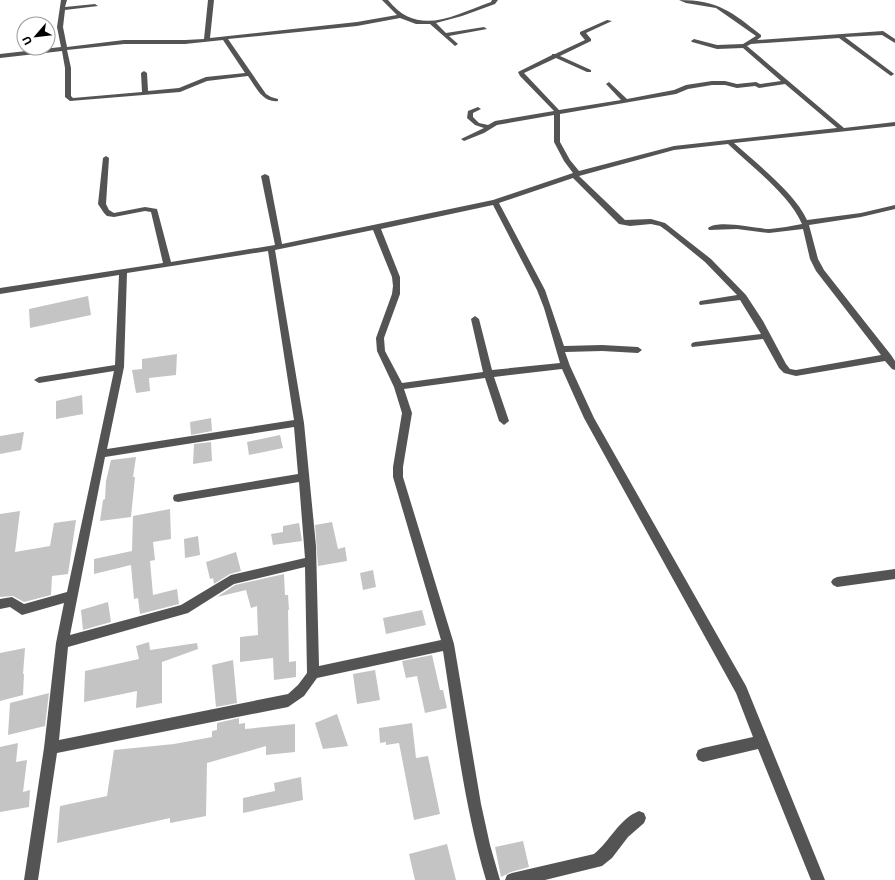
<svg xmlns="http://www.w3.org/2000/svg" width="895" height="880" font-family="Commissioner,sans-serif">
	<style>
		.building { fill: #c4c4c4 }
		.lines { fill: none; stroke-linecap: round; stroke-linejoin: round }
		.minor { fill: #545454; fill-rule: evenodd }
	</style>
	<rect width="100%" height="100%" fill="#fff"/>
	<path class="building" d="M88 296 91 315 30 328 29 309Z
		M177 354 176 375 149 378 150 391 136 393 132 370 142 369V359Z
		M82 395 83 414 56 419V401Z
		M211 418 212 431 191 435 190 422Z
		M24 432 21 450 0 454V436Z
		M280 435 283 448 249 455 247 442Z
		M211 442 212 461 193 464 194 444Z
		M136 457 133 477H135L131 517 100 521 103 500 105 499 106 481 111 460Z
		M170 509 171 539 153 542 155 560 150 561 153 595 177 589 179 604 140 614 138 598 134 599 131 565 94 574V559L132 551 133 516Z
		M20 511 15 552 50 546 54 523 76 520 68 574 52 576 51 595 24 602 13 596 0 597V514Z
		M332 522 338 549 345 547 347 561 318 566 315 525Z
		M299 523 302 541 273 545 271 534 283 532V526Z
		M198 536 200 555 185 558 184 539Z
		M236 552 241 571 230 574 214 584 213 578 210 579 206 562Z
		M373 570 376 587 363 590 360 573Z
		M284 574 285 595H288L289 610H288L289 662 296 661V677L274 680 273 658 240 662V637L258 635 257 606 251 608 246 590 217 597 235 585Z
		M108 602 111 622 83 630 81 610Z
		M422 610 426 625 386 634 383 618Z
		M149 642 150 650 197 643 198 649 162 662V703L136 708 137 691 84 702 85 671 139 659 136 646Z
		M25 648 23 674H24L23 695 0 701V653Z
		M432 655 440 690H443L447 708 425 713 417 676 406 678 402 661Z
		M233 660 237 703 216 707 212 665Z
		M375 670 380 700 357 704 353 674Z
		M49 693 45 726 8 735 10 703Z
		M337 714 348 746 323 749 315 723Z
		M239 718V724L245 723V729L295 724V752L266 755V746L207 763 206 816 170 823V818L57 843 60 806 107 796 114 750 174 744 212 737V731L217 730V723Z
		M412 723 416 758 428 756 440 814 414 820 399 743 386 745V742L380 743 379 728Z
		M18 743 16 762 27 760 23 792 30 790 29 807 0 812V747Z
		M301 777 303 800 243 813V798L275 791 274 783Z
		M523 841 529 867 511 872 501 877 495 847Z
		M447 844 456 880H415L409 854Z"/>
	<g class="lines">
		<path class="minor" d="M61 0H67L65 7 95 4 98 6 65 10 63 27 67 47 124 40H185L204 39 208 0H214L210 38 357 22 397 15 382 0H388C418 38 454 15 491 2L492 0H498L495 4 462 16 436 23 446 33 484 27 487 29 449 36 458 44 455 46 430 24H416L400 18 357 26 228 39 266 94 271 97 278 99V101C262 103 256 87 248 76L207 81 180 92 70 101 65 97V68L62 51 0 58V54L61 47 57 27ZM223 40 245 73 206 77 179 88 148 91 147 73 144 71 141 73 142 92 73 98 71 96V68L67 50 124 44H185Z
			M679 0C718 0 732 12 761 35V37L757 40 883 31 895 39V43L882 35 845 37 893 73 894 74 891 76 839 38 751 44 747 46 844 128 895 122V126L734 143C757 164 795 193 807 220L861 213 895 205V209L861 217 809 225 818 259 824 270 891 355 895 361V370L892 369 885 361 796 376 784 373 779 368 763 339 692 347 691 345 692 343 695 342 761 334 740 300 700 305 699 303 700 301 737 295 705 262 667 231 660 226 651 224 630 226 619 224 573 178 499 203 545 290 564 346 602 345 638 347 642 350 638 353 602 351 565 352 570 366 594 418 746 686 825 880H811L758 749 703 762 698 760 696 755 698 750 703 748 753 737 736 693 584 418 562 369 494 377 509 421 504 425 499 421 485 378 404 389 412 413 403 467V477L454 644 481 804 490 845 500 880H486C464 805 455 728 443 651L317 678 304 696 288 707 57 753 38 880H24L44 748 56 643 64 603 22 615 10 607 0 609V599L12 597 24 604 67 592 114 371 39 383 34 380 39 377 115 365 119 275 0 294V288L163 263 151 212 145 211 114 217 107 216 104 213 98 204 103 158 106 156 109 158 106 204 109 210 114 213 145 207 157 209 171 262 275 245 261 176 265 174 269 176 282 244 493 200 573 173 564 161 554 142V115L497 125 484 133 464 141 461 139 484 128 475 125 467 118 468 111 478 107 481 109 473 113V117L479 123 488 125 495 121 554 111 520 76 518 72 552 55V54H555L585 40 580 34V32L607 20 612 21 586 33 591 39V41L560 56 591 70V72H587L556 58 524 73 559 110 621 100 606 84 609 82 627 99 674 90 686 85 712 81H725L737 84 756 82 760 84 781 81 743 48 717 49 692 42 691 41 694 39 717 45 743 44 756 36 716 8 686 3ZM785 84 837 128 674 146 579 171 570 160 560 142V114L676 94 688 89 712 85H725L737 88 755 86 759 88ZM728 144C752 167 789 194 802 224 791 226 781 228 770 229 756 229 719 219 708 228L709 230 737 229 769 233 803 229 810 259 816 271 881 355 796 370 790 369 786 364 763 321 746 295 711 259 665 223 651 219 625 220 579 176 674 150ZM493 205 537 290 544 308 560 363 492 370 479 319 475 316 471 319 483 372 402 383 385 351 384 338 400 294V277L381 229ZM373 230 392 277 393 286 392 294 376 338 377 351 394 387 402 413 393 467V477L441 640 319 666 316 546 304 423 275 250ZM268 251 294 420 107 449 124 367 127 273ZM294 427 298 474 178 494 174 495 173 498 174 501 178 502 299 482 305 558 231 575 181 605 70 635 105 457ZM305 567 307 673 298 685 288 694 59 740 68 647 188 613 234 584Z
			M895 569V579L837 587 833 585 831 582 833 579 837 577Z
			M639 811 644 813 646 818 644 823 628 837 612 858 602 866 545 880H505L507 875 512 873 594 854C610 841 619 819 639 811Z"/>
	</g>
	<g transform="translate(36 36) rotate(242)"><circle r="19" fill="#ffffff" stroke="#999999"/>
	<path d="M0-3L7 15L0 10L-7 15Z" fill="#000000"/>
	<text y="-6" font-size="11" font-weight="bold" text-anchor="middle" fill="#000000">U</text>
	</g>
</svg>
